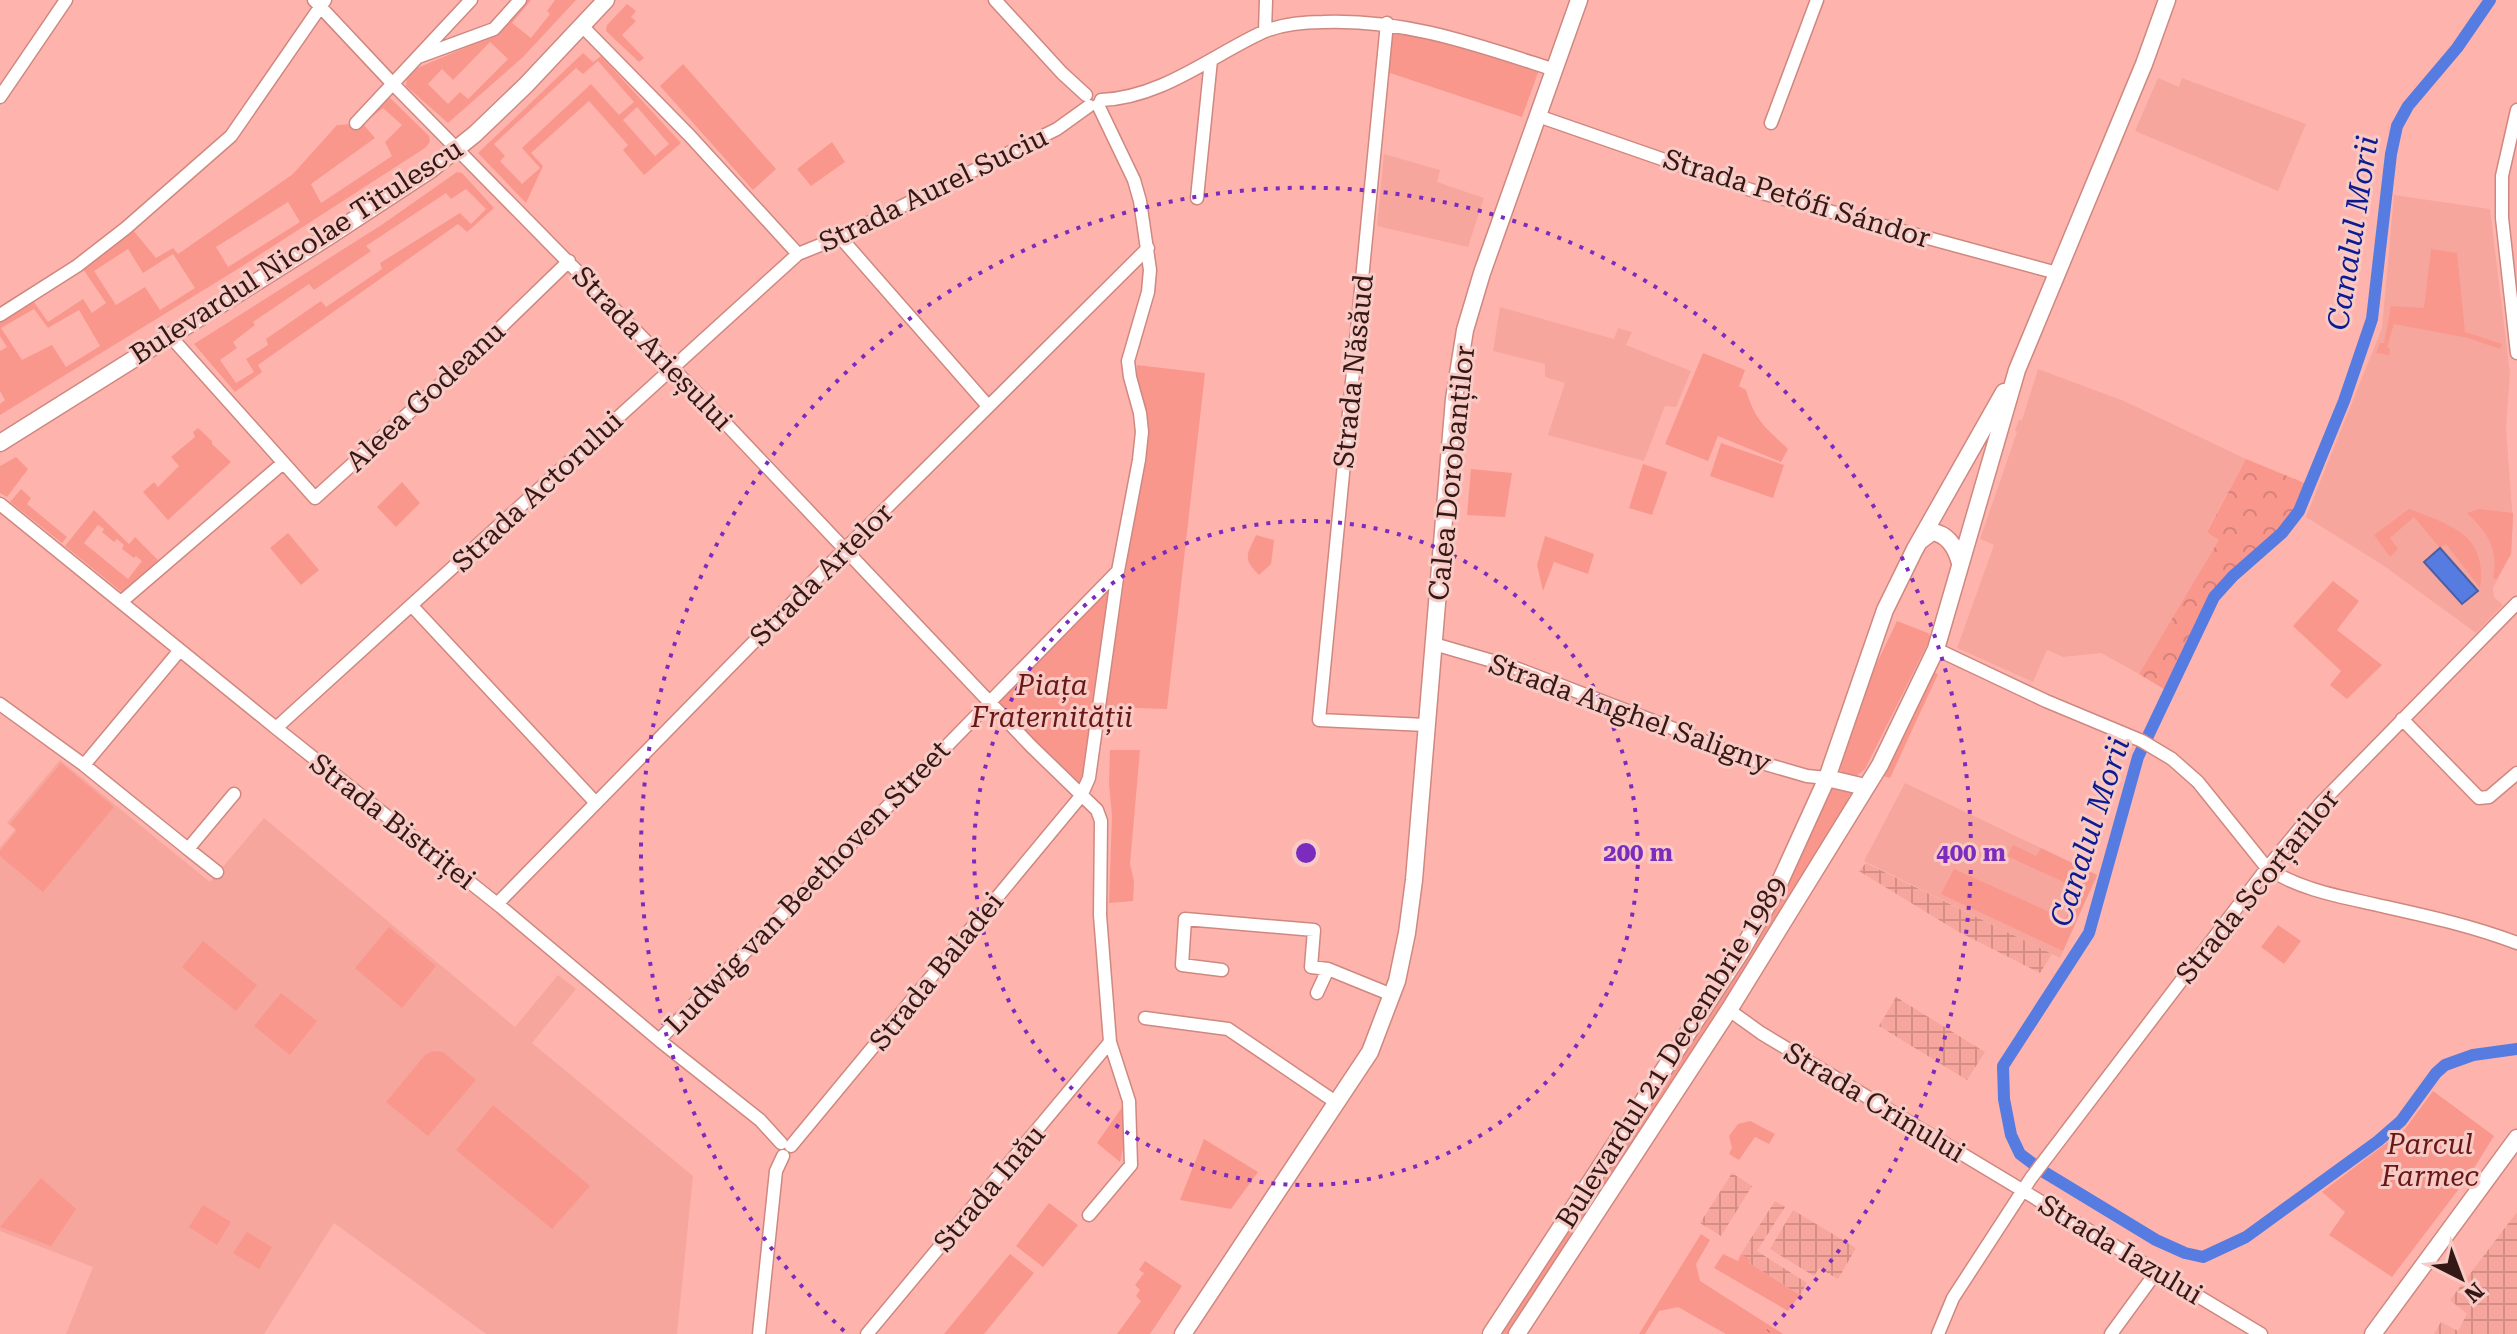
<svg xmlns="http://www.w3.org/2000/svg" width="2517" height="1334" font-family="'Roboto Serif',serif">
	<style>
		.built { fill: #f7a69d }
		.industrial { fill: url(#industrial-grid) }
		.green { fill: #f9978d; fill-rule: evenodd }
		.forest { fill: url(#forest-crowns) }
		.water { fill: #567ce1; stroke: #4c5ea4; stroke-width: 2 }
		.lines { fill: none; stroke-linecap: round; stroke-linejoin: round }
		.canal { stroke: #567ce1; stroke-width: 12 }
		.minor-casing { stroke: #cf8880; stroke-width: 15 }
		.major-casing { stroke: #cf8880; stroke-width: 19 }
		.minor { stroke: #fff; stroke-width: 12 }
		.major { stroke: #fff; stroke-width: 16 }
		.ring { fill: none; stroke: #7b2cbf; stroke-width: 4; stroke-dasharray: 4 8 }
		.labels { text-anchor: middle; stroke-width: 6; stroke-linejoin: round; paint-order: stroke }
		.street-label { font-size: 28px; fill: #331815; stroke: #f8cac5 }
		.park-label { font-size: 28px; font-style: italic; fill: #671816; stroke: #f8cac5 }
		.water-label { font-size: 30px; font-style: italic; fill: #0c1b92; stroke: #f8cac5 }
		.centre { fill: #7b2cbf; stroke: #f8cac5; stroke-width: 4 }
		.ring-label { font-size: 24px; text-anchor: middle; font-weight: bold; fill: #7b2cbf; stroke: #f8cac5; stroke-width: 6; stroke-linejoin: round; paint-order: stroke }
	</style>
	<defs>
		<pattern id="industrial-grid" width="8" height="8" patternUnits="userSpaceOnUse" patternTransform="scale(2)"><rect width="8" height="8" fill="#f7a69d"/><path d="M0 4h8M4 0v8" fill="none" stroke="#d48e86"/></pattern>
		<pattern id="forest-crowns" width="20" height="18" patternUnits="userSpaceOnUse" patternTransform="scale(2)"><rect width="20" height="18" fill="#f9978d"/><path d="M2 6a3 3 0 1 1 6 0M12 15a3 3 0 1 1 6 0" fill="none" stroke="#d68179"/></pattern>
	</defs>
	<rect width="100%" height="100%" fill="#feb4ac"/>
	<path class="built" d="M2158 78 2179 87 2182 78 2306 124 2278 191 2135 131Z
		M1384 154 1440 170 1437 182 1484 198 1468 247 1377 226Z
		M2394 195 2490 209 2510 373 2506 428 2513 522 2511 554 2493 588 2494 597 2503 605 2476 633 2384 566 2306 517 2382 328Z
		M1500 307 1614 339 1618 328 1632 332 1626 345 1691 371 1676 407 1665 406 1644 461 1548 435 1565 383 1545 377V364L1493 351Z
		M2038 369 2124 401 2246 459 2207 531 2220 540 2139 674 2101 653 2063 657 2047 650 2033 682 1957 648 1994 545 1980 539 2017 432 2015 430 2019 420H2022Z
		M60 760 210 882 264 818 515 1027 558 975 576 989 532 1043 693 1176 677 1334H486L334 1223 264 1334H66L93 1267 0 1231V847L15 830 7 823Z
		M1905 783 2097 875 2060 958 1864 861Z"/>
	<path class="industrial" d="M1866 863 2052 954 2040 973 1957 931 1859 871Z
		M1896 997 1985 1052 1967 1080 1879 1026Z
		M1732 1173 1752 1186 1721 1236 1700 1223Z
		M1775 1201 1785 1207 1757 1251 1807 1283 1800 1295 1749 1263 1741 1254Z
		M1793 1210 1856 1248 1838 1279 1819 1268 1814 1276 1770 1249Z
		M2517 1212V1334H2434L2441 1322 2458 1331 2467 1314 2450 1300Z"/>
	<path class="green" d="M525 0H531L512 23 531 38 550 14 547 11 555 0H576L523 57 448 123 406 86 407 77 415 69 476 43 499 29ZM490 42 508 59 468 99 460 92 448 104 428 84 442 69 453 80Z
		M627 4 636 11 631 17 636 21 622 35 644 58 639 62 606 31 607 25Z
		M1391 27 1539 70 1522 117 1387 72Z
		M583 53 593 62 601 56 681 143 644 175 623 150 628 145 589 101 531 153 543 166 526 203 478 153ZM598 61 634 102 619 115 591 84 522 148 540 168 522 184 500 161 505 156 494 144 576 68 583 74ZM637 107 669 144 655 156 623 120Z
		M683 64 776 169 753 190 660 86Z
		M383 91 429 136 430 142 425 148 233 272 0 415V404L5 400 0 391V351L7 347 0 336V322L34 302 48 322 83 299 92 313 106 303 81 266 133 230 156 258 173 248 178 254 293 174 337 125 354 124ZM383 108 402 125 385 142 392 156 321 203 311 184 375 138 363 124ZM288 202 300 222 228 267 216 247ZM128 249 143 273 173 254 195 288 160 310 145 287 116 305 94 271ZM34 309 48 328 79 310 100 346 66 367 52 345 22 360 1 328Z
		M832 142 845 162 811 186 797 169Z
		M457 172 462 173 494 208 467 232 458 224 258 365 262 372 235 392 194 344 383 224ZM466 189 486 209 471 224 460 213 380 263 382 269 326 307 321 301 266 339 268 345 246 359 254 372 236 383 220 360 237 348 233 342 255 325 253 322 309 284 314 290 371 251 366 246 446 193 451 199Z
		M2431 249 2457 253 2465 332 2502 344 2500 349 2468 338 2394 324 2387 347 2390 348 2389 355 2376 353 2380 343H2384L2391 306 2424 308Z
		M1703 353 1745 370 1739 386 1746 390C1755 421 1766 428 1788 449L1781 462 1718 436 1708 461 1665 444Z
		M1137 365 1205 373 1167 709 1105 707 1148 426 1136 382Z
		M198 428 212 441V444L231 462 168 520 143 492 154 482 158 487 179 466 171 457 195 437 193 432Z
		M1721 443 1784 465 1773 498 1710 476Z
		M16 457 28 469 7 497 0 493V466Z
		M1643 464 1667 472 1652 515 1629 508Z
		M1471 469 1512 473 1505 517 1467 515Z
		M402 482 420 503 396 527 377 507Z
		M21 489 31 498 27 504 67 537 62 543 10 502Z
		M2409 509C2451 525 2488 535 2480 588L2446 544 2440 548 2414 517 2390 538 2398 549 2390 557 2374 535Z
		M2479 509 2513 513 2511 554 2496 580 2493 577C2499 549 2487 532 2467 513Z
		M94 510 129 544 135 537 159 561 123 593 65 546ZM98 525 104 529 102 532 114 542 117 539 124 545 122 549 134 558 136 556 142 561 128 579 84 543Z
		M288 533 319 570 301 585 270 548Z
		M1256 535 1274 540 1271 564 1259 575C1242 558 1247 555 1256 535Z
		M1545 536 1594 554 1588 574 1554 562 1543 591 1537 565Z
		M1118 571 1081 796 989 700Z
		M2333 581 2359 601 2337 630 2382 665 2347 699 2330 685 2341 671 2293 626Z
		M1897 621 1928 633 1931 637 1865 769 1855 777 1844 776 1838 766 1861 696Z
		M1930 671 1938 674 1890 778 1880 775Z
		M1110 750H1140L1130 864 1134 881 1133 901 1109 903 1112 815 1109 784Z
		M61 763 114 807 43 892 0 856V851L17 830 10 824Z
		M1832 784 1858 791 1754 958 1509 1334H1495L1763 926 1792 876Z
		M2013 845 2036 856 2041 848 2097 875 2063 951 1941 894 1954 869 2065 919 2079 889 2007 856Z
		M2278 925 2301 941 2284 964 2261 947Z
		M389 927 436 966 402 1008 355 968Z
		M203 941 257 985 236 1011 182 967Z
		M281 993 317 1021 290 1055 254 1026Z
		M433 1051 443 1052 476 1080 428 1136 386 1102 425 1055Z
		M2433 1091 2494 1136 2471 1173 2392 1277 2329 1235 2345 1212 2322 1192 2405 1129Z
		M1125 1103 1126 1137 1120 1162 1097 1143Z
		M493 1105 590 1186 552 1229 456 1150Z
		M1750 1121 1775 1134 1769 1144 1755 1137 1739 1160 1729 1154 1732 1148 1729 1136 1738 1124Z
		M1204 1139 1258 1172 1231 1209 1180 1200Z
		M41 1178 76 1209 51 1246 0 1227Z
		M1049 1203 1078 1225 1043 1267 1016 1246Z
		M203 1205 231 1222 217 1245 189 1227Z
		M247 1232 272 1247 259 1269 233 1253Z
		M1701 1234 1710 1240 1696 1264 1700 1281 1783 1334H1726L1678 1307 1659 1311 1645 1334H1639Z
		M1010 1254 1034 1273 984 1334H944Z
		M1723 1254 1738 1261 1741 1254 1751 1260 1749 1263 1800 1295 1788 1311 1714 1268Z
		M1145 1261 1182 1286 1150 1334H1117L1141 1301 1136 1296 1140 1290 1135 1285 1144 1273 1139 1270Z"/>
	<path class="forest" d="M2246 459 2307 484 2292 515 2279 531 2229 576 2211 596 2167 691 2139 674 2219 540 2207 532Z"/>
	<path class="water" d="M2440 548 2478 591 2462 604 2424 562Z"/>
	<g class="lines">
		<path class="canal" d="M2490 0 2457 48 2408 106 2397 126 2391 154 2372 319 2344 401 2299 511 2282 533 2233 576 2214 597 2138 757 2089 933 2003 1066 2004 1099 2011 1135 2020 1154 2044 1172 2156 1240 2185 1253 2203 1257 2246 1237 2378 1141 2401 1121 2436 1073 2445 1065 2473 1055 2517 1049"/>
		<defs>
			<path id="minor" d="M314 0 392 83 694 390 1031 746 1097 810 1101 821 1100 915 1110 1042 1129 1101 1131 1165 1089 1215
				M995 0 1062 73 1086 95
				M1387 23 1319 720 1426 725
				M582 26 690 136 798 254
				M1265 31 1266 0
				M418 57 494 29 520 0
				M0 97 66 0
				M1101 100C1161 98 1211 56 1263 32 1282 24 1303 22 1323 22 1407 19 1477 45 1555 70
				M2517 110 2502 176V218L2517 353
				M1538 116 1751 190 2057 273
				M356 123 471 0
				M1771 123 1817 0
				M1197 198 1211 60
				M840 237 988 406
				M0 315 77 266 126 228 231 136 325 0
				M170 336 315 498 466 361 569 261
				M0 504 276 728 501 907 659 1040 760 1120 781 1143
				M121 602 283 463
				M412 606 596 803
				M1434 644 1513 667 1690 735 1738 756 1807 776 1827 778
				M1936 649 2046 701 2142 741 2172 759 2198 782 2267 868C2299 889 2337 896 2373 904 2422 915 2470 925 2517 943
				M0 704 84 765 188 849 234 794
				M2402 719 2479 798 2489 797 2517 773
				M276 728 798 254 840 237 1057 129 1089 106
				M84 765 180 650
				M188 849 217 872
				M497 904 837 557 1148 248
				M1222 970 1182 965 1185 919 1314 930 1311 967 1328 969
				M1317 993 1328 969 1392 995
				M1729 1010 1761 1033 2261 1334
				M1145 1018 1228 1029 1337 1103
				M659 1040 1118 571
				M791 1146 1081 796 1089 778 1118 571 1139 460 1142 432 1140 413 1130 377 1128 361 1148 292 1150 270 1140 201 1134 180 1098 105
				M759 1334 776 1171 783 1156
				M867 1334 1110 1042
				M1938 1334 1953 1298 2031 1178 2267 868 2320 804 2517 603
				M2111 1334 2157 1271"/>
			<path id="major" d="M0 443 328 237 430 170 475 134 526 85 606 0
				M1920 541 1932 532C1948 534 1956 548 1960 563
				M1827 778 1865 787
				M1183 1334 1370 1052 1397 981 1407 933 1414 880 1454 399 1465 330 1482 273 1579 0
				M1491 1334 1742 950 1777 888 1827 778 1885 610 1915 549 2004 392
				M1517 1334 1729 1010 1880 765 1936 649 2017 370 2144 64 2167 0
				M2373 1334 2517 1138"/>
		</defs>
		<use href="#minor" class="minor-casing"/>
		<use href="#major" class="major-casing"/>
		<use href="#minor" class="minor"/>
		<use href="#major" class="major"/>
	</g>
	<g class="ring">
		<circle cx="1306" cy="853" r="332"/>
		<path d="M844 1331A665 665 0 1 1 1768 1331"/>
	</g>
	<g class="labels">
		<g class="street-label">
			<text transform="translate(933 189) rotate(-26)" y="10">Strada Aurel Suciu</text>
			<text transform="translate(1797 198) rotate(17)" y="10">Strada Petőfi Sándor</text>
			<text transform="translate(296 251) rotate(-33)" y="10">Bulevardul Nicolae Titulescu</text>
			<text transform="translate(653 348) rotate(46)" y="10">Strada Arieșului</text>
			<text transform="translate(1353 371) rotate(-84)" y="10">Strada Năsăud</text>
			<text transform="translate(425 396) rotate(-43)" y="10">Aleea Godeanu</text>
			<text transform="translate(1451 473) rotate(-84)" y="10">Calea Dorobanților</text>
			<text transform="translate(537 491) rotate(-43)" y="10">Strada Actorului</text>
			<text transform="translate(821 574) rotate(-45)" y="10">Strada Artelor</text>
			<text transform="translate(1630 713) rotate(20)" y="10">Strada Anghel Saligny</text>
			<text transform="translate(393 821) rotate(38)" y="10">Strada Bistriței</text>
			<text transform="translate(2257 886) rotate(-51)" y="10">Strada Scorțarilor</text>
			<text transform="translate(807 887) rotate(-46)" y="10">Ludwig van Beethoven Street</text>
			<text transform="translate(936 971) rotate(-51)" y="10">Strada Baladei</text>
			<text transform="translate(1671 1052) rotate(-58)" y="10">Bulevardul 21 Decembrie 1989</text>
			<text transform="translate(1875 1102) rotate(31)" y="10">Strada Crinului</text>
			<text transform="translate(989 1188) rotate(-50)" y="10">Strada Inău</text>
			<text transform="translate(2121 1249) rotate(31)" y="10">Strada Iazului</text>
		</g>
		<g class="park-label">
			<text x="1052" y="695">Piața<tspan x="1052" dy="32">Fraternității</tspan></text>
			<text x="2430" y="1154">Parcul<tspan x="2430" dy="32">Farmec</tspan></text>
		</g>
		<g class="water-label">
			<text transform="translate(2353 233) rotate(-81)" y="10">Canalul Morii</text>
			<text transform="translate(2090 832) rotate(-72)" y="10">Canalul Morii</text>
		</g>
	</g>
	<circle cx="1306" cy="853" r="12" class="centre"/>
	<g class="ring-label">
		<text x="1638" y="861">200 m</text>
		<text x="1971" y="861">400 m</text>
	</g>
	<g transform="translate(2461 1278) rotate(138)" stroke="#f8cac5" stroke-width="6" paint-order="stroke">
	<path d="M0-6L14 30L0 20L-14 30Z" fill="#331815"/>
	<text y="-12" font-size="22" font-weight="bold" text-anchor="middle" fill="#331815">N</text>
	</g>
</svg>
